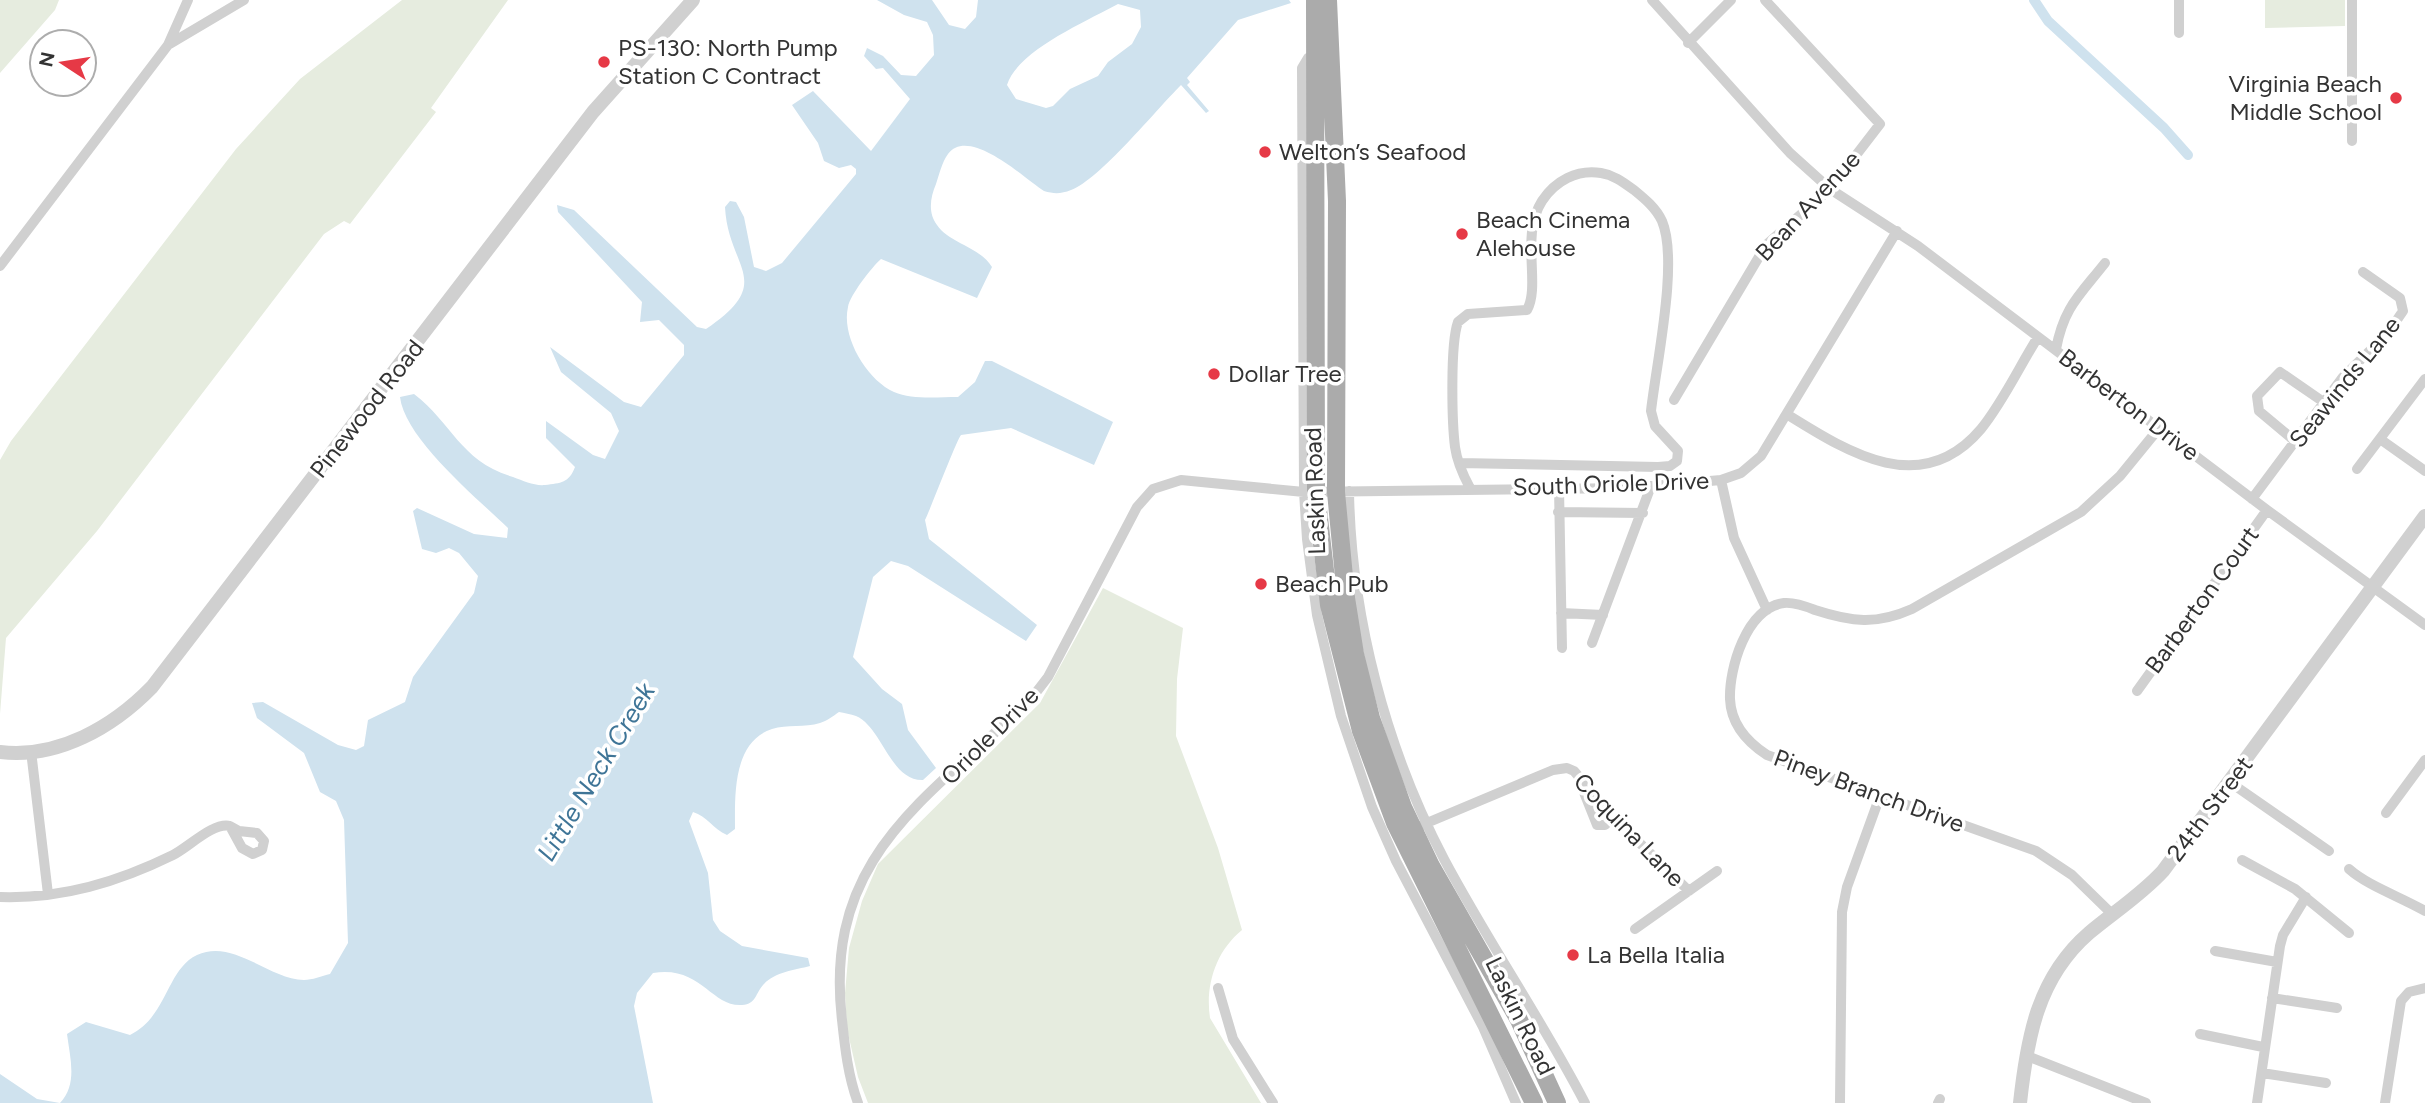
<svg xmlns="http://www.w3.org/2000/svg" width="2425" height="1103" font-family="Figtree,sans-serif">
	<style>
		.green { fill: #e6ecdf }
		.water { fill: #cfe2ee; fill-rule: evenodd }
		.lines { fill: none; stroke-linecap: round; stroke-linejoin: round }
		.canal { stroke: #cfe2ee; stroke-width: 10 }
		.minor { stroke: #d0d0d0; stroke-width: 10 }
		.tertiary { stroke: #d0d0d0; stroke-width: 14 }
		.primary { stroke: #ababab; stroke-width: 18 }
		.poi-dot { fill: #e63946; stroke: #fff; stroke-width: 2.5 }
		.labels { text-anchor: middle; stroke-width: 7; stroke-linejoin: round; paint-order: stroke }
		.poi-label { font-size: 24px; fill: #333; stroke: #fff; text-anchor: start }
		.street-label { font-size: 24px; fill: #333; stroke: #fff }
		.water-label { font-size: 26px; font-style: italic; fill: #3f7597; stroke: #fff }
	</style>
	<rect width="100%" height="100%" fill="#fff"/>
	<path class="green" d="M0 0H59L55 10 0 73Z
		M402 0H508L431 108 436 112 350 224 344 221 324 234 97 531 6 638 0 714V460L11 441 236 149 300 79Z
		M2265 0H2345V26L2265 28Z
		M1103 588 1183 628 1177 679 1176 736 1218 848 1242 930C1216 951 1205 985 1210 1018L1261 1103H868L858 1077 847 1029 845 993 849 948 862 901 878 864 1040 703Z"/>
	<path class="water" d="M877 0H932L949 25 965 29 976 17 978 0H1289L1291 3 1238 20 1187 78 1190 82 1187 85 1209 111 1206 113 1181 85C1156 110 1099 180 1071 190 1061 194 1054 194 1044 191 1024 178 969 126 948 154 942 162 939 175 936 184 930 198 928 213 937 225 950 244 979 246 992 267L977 298 881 259C872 267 850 295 848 307 841 337 867 380 894 392 912 400 938 397 958 397L975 382 985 361H992L1113 422 1094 465 1011 428 961 435C957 439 931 508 925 520L929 539 1037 625 1026 641 908 566 891 561 873 577 853 657 882 689 902 704 908 730 936 768 923 780C890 781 883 728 856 716 851 714 844 713 839 712 833 716 827 721 820 723 805 728 787 724 772 729 732 742 735 797 735 829L727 835C713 829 707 816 693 812L689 821 708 873 713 920 720 931 742 946 808 958 810 966C795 970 775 972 764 984 755 993 757 1004 742 1005 711 1007 701 965 653 973L637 993 634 1006 653 1103H0V1074L37 1099 60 1103C78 1084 70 1058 67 1034L86 1022 130 1035C168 1016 166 970 197 955 233 938 268 979 304 980 312 980 322 976 330 974L348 943 344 820 336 801 320 792 304 753 257 718 252 703 263 702 338 745 356 750 364 746 368 720 405 702 413 677 474 593 478 576 459 553 449 548 436 553 422 549 413 511 417 508 474 534 507 538 508 528C477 498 405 439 400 397L414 394C453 424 460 461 513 477 524 481 534 486 545 485 561 483 569 483 575 467L546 438V421L593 455 605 459 619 431 611 413 561 372 550 347 624 402 641 407 684 355V345L659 320 640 322 642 302 558 212 557 205 574 210 697 327 706 329C777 281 728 269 725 207L730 201 736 202 744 217 754 267 766 271 782 263 856 174V169L851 165 839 168 824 161 818 143 792 105 813 91 871 151 910 99 883 68 876 69 864 56 867 48 883 56 901 75 916 76 934 55 933 35 927 22 904 15ZM1118 4 1140 10 1141 27 1132 44 1108 62 1098 76 1070 89 1053 106 1046 108 1016 99 1007 85C1017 51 1087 21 1118 4Z"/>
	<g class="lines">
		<path class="canal" d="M2034 0 2048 21 2164 128 2188 155"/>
		<path class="minor" d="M1652 0 1790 153 1830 189 1918 246 2267 510 2425 625
			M2179 0V33
			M1688 43 1731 0
			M168 45 244 0
			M1316 54 1308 58 1302 68 1304 492 1307 539 1317 615 1341 716 1372 807 1396 861 1483 1027 1516 1103
			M2352 141V0
			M0 266 168 45 188 0
			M2056 349C2064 307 2079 296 2105 263
			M1674 400 1766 245 1830 189 1880 124 1765 0
			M1788 415C1849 453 1922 499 1981 429 2003 402 2019 367 2038 337
			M2380 439 2425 471
			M2296 442 2259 411 2257 396 2280 372 2325 403
			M1459 463 1658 467 1670 466 1677 461 1678 451 1655 426 1651 411C1656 365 1679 261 1662 221 1656 208 1645 199 1634 190 1623 182 1614 175 1601 173 1577 169 1555 181 1542 201 1520 235 1541 285 1527 310L1468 314 1458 322C1450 344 1452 423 1455 447 1457 462 1463 475 1470 488
			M2357 469 2425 379
			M1721 480 1734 538 1767 610
			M1559 488 1562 648
			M1349 491C1351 616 1386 749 1444 859 1488 942 1542 1020 1585 1103
			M2252 499 2343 377 2388 333 2403 311 2400 298 2363 272
			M1558 512 1643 513
			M1561 613 1603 615
			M1592 643 1651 486
			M2137 691 2267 510
			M31 751 48 894
			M2231 783 2329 851
			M1581 785 1597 825H1605L1613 817
			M2386 813 2425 760
			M1422 825 1553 770 1567 768 1574 771 1613 817 1689 891
			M230 826 239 831 257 833 264 841 262 850 253 854 242 848Z
			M2242 860 2295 889 2349 933
			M2349 869C2368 886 2401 897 2425 911
			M0 897C62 899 118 882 173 855 189 847 213 822 230 826
			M2113 915 2072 875 2036 851 1767 755C1747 742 1731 725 1730 699 1729 669 1746 608 1784 603 1794 602 1805 606 1815 610 1852 622 1876 625 1912 609L2081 512 2120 476 2160 427
			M1635 929 1717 871
			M2215 951 2277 962
			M1218 988 1233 1039 1273 1103
			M2272 998 2337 1008
			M2200 1034 2263 1047
			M2025 1055 2146 1103
			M2262 1073 2326 1083
			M858 1103C848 1076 845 1048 842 1020 823 856 927 800 1031 699L1048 677 1137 507 1153 489 1181 480 1304 492 1630 488 1721 480 1741 473 1761 456 1897 231
			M1840 1103 1842 912 1847 887 1880 796
			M1938 1103 1940 1099
			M2257 1103 2280 946 2283 935 2306 897
			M2385 1103 2401 1001 2409 992 2425 988"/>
		<path class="tertiary" d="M0 752C58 759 113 727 152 687L593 112 693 0
			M2020 1103C2027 1039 2037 978 2089 933 2114 912 2141 895 2163 871L2425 516"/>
		<path class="primary" d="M1315 0 1316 492 1329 605 1361 731 1395 823 1534 1103
			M1328 0 1337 201 1336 492 1346 598 1355 654 1371 718 1403 807 1431 866 1519 1020 1557 1103"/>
	</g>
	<g class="poi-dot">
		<circle cx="604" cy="62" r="7"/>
		<circle cx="2396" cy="98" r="7"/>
		<circle cx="1265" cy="152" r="7"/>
		<circle cx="1462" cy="234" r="7"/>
		<circle cx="1214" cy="374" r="7"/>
		<circle cx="1261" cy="584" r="7"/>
		<circle cx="1573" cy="955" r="7"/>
	</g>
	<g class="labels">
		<g class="poi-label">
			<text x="618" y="56">PS-130: North Pump<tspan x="618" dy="28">Station C Contract</tspan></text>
			<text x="2382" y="92" text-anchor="end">Virginia Beach<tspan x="2382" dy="28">Middle School</tspan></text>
			<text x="1279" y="160">Welton’s Seafood</text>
			<text x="1476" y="228">Beach Cinema<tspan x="1476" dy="28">Alehouse</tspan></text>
			<text x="1228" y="382">Dollar Tree</text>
			<text x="1275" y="592">Beach Pub</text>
			<text x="1587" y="963">La Bella Italia</text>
		</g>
		<g class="street-label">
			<text transform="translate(1808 206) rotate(-47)" y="8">Bean Avenue</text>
			<text transform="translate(2345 382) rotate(-51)" y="8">Seawinds Lane</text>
			<text transform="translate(2129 405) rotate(37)" y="8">Barberton Drive</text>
			<text transform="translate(367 409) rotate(-52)" y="8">Pinewood Road</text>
			<text transform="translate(1611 484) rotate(-2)" y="8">South Oriole Drive</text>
			<text transform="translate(1315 491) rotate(-92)" y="8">Laskin Road</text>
			<text transform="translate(2202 600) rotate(-54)" y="8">Barberton Court</text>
			<text transform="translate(990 736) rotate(-45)" y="8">Oriole Drive</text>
			<text transform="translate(1869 791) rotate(20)" y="8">Piney Branch Drive</text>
			<text transform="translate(2210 809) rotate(-53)" y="8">24th Street</text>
			<text transform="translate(1629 830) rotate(46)" y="8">Coquina Lane</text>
			<text transform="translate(1520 1016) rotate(64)" y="8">Laskin Road</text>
		</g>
		<g class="water-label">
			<text transform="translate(596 772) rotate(-59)" y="9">Little Neck Creek</text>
		</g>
	</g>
	<g transform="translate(63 63) rotate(282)"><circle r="33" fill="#ffffff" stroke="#adadad" stroke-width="2"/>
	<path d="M0-5L12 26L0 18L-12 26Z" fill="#e63946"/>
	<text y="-10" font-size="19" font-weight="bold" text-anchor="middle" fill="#333333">N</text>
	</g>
</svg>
